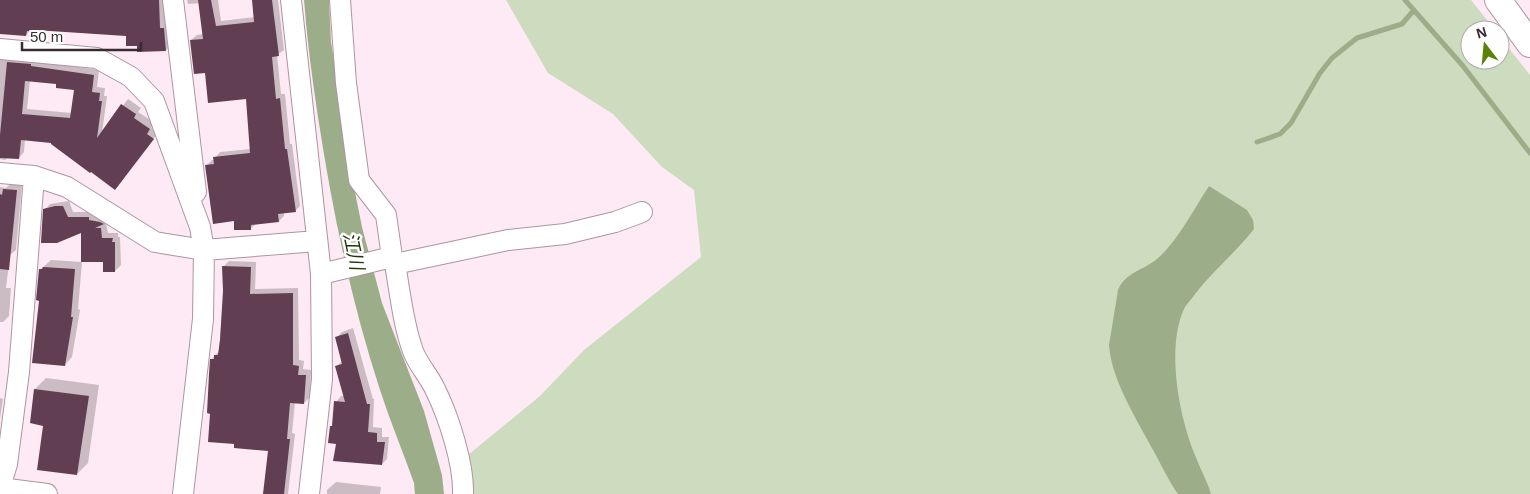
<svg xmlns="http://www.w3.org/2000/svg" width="1530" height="494" font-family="Arial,'Noto Sans JP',sans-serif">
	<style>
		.green { fill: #cddbbe }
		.water { fill: #9cae89 }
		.shadow { fill: #0003; fill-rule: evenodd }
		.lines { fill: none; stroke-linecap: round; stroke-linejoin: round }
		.stream { stroke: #9cae89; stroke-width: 5 }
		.building { fill: #613e51; fill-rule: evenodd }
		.minor-casing { stroke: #ac95a0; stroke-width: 22 }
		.major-casing { stroke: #ac95a0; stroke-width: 28 }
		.minor { stroke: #fff; stroke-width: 20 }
		.major { stroke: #fff; stroke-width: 26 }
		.labels { text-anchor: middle; stroke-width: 5; stroke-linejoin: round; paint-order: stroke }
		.water-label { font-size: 19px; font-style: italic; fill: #223308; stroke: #fefefe }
	</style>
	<rect width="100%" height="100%" fill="#feeaf4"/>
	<path class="green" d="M506 0H1471L1495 30H1470V60H1500V37L1530 75V494H473L468 455 540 396 584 350 701 257 694 190 662 167 613 114 548 73Z"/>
	<path class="water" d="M304 0H329L331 42 342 109 346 147 362 227 382 303 424 411 442 475 444 494H415L414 483C403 452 390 421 380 390 351 301 332 209 318 117 312 78 307 39 304 0Z
		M1209 186 1247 210 1253 220 1254 229C1236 252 1213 271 1195 294 1192 299 1186 304 1184 309 1166 348 1179 417 1195 455 1200 469 1207 480 1211 494H1178C1168 480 1161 464 1153 450 1137 420 1111 379 1109 345L1118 290C1126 272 1142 271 1157 259 1177 242 1194 209 1209 186Z"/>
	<path class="shadow" d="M0 0H164L165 23H170L172 45 166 50 138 45 128 35 36 29 30 30 26 35 0 33Z
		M187 0H218L221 21 255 17 253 0H278L284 50 277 55 281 94H285L290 144H292L300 206 295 211 284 212V216L279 221 256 224 251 228 235 219 206 166 212 160H215V158L220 152 251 149 247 98 207 72 191 40 197 35 204 34 200 3 188 4Z
		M0 58 36 61 99 70 97 87 105 88 104 96H107L102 133 128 99 141 108 138 112 155 123 151 128 158 133 115 188 53 142 25 139 24 152 19 158 8 157 5 160 0 159ZM30 80 58 83 75 89 72 113 27 109Z
		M10 184 22 185 16 250 10 255 6 288H11L9 316 3 322H0V187L6 188Z
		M69 201 73 212H94L109 218 104 223H106L108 233H118V237H120L121 265 115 271 104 261 82 232 45 210 50 204Z
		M51 260 82 262 78 309 80 310 72 357 65 365 40 299V270Z
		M229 261 256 262 255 289 298 288 299 360 304 361 303 369 311 370 310 397 304 403 295 402 292 433 295 434 288 494H265L270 449 236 443 212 412V359L219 351 224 291 223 267Z
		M353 328 373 399H374L373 427 382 428V437H389L387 459 382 464 338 443 333 425 336 402 341 396H345L337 366 342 361 336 338 342 332Z
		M46 378 99 385 88 463 77 474 35 389Z
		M0 398 3 399 0 419Z
		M336 482 381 487 380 494H327V490Z"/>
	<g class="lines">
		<path class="stream" d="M1405 0 1463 66 1530 153
			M1257 142 1280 134 1291 123 1320 73 1332 58 1357 38 1402 24 1414 10"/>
	</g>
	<path class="building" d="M0 0H159L160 28H164L166 51 137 52V46H126V36L35 30V32L27 31 26 36 0 34Z
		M198 0H211L216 26 254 22 252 0H272L279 56 272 57 276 99 280 98 285 149H287L296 212 278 214 279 222 251 225V230H234V221L213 224 205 165 214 164 213 157 250 153 246 99 208 103 205 73 194 74 190 40 203 39Z
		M7 62 31 64V66L94 75 92 92 100 93 99 101H102L97 138 121 104 136 114 134 118 150 129 147 134 154 139 115 190 91 172 90 173 51 144V143L21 140 19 159 0 158V135ZM25 81 56 84V88L74 90 70 118 22 114Z
		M3 189 17 190 9 270 0 269V194L2 195Z
		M55 206H63L68 217H89V220L100 222 104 224 95 228H101L102 238H113L112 242H115V272H103V262H81V233L57 243H41L43 209Z
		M222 266 251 267 250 294 293 293V365L299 366 298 375H306L304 404 290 403 287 439H290L284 494H263L268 451 234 448V444L208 442 210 414 207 413 209 374 210 359H214V355H218L220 340 223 291Z
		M43 267 75 269 71 317H73L65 366 32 363 39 301 36 300 39 269H42Z
		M348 333 367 404H370L368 432 377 433V442H385L382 465 333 461 336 444 328 443 330 426H332L334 401 345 402 335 366 342 364 335 337Z
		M34 389 89 396 77 475 37 470 43 426 30 423Z"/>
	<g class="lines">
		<defs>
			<path id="minor" d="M173 0 196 192
				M291 0 321 274 322 379 309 494
				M340 0 346 83 359 180 386 215 392 257 395 264 508 240 565 234 615 222 642 212
				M0 49 97 58 131 77 154 101 200 227 204 250 203 319 183 494
				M0 173 34 176 67 187 155 242 204 250 317 241
				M395 264C400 292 403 324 413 351 418 365 430 377 436 391 449 418 464 464 463 494
				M321 274 392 257
				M0 487 7 464 19 372 34 176
				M0 488 47 494"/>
			<path id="major" d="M1498 0 1530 44"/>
		</defs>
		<use href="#minor" class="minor-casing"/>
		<use href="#major" class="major-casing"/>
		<use href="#minor" class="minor"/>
		<use href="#major" class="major"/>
	</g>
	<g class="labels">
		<g class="water-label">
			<text transform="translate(354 251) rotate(78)" y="7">江川</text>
		</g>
	</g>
	<g transform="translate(1485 45) rotate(344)"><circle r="24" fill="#fefefe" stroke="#aeaaac"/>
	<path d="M0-4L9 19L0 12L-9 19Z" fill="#598207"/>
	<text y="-8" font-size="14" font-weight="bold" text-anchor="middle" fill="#362c31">N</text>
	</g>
	<path d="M22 42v8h119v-8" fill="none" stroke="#362c31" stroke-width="2.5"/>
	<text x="30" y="42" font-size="15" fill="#362c31" stroke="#fefefe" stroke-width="4" paint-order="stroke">50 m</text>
</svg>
